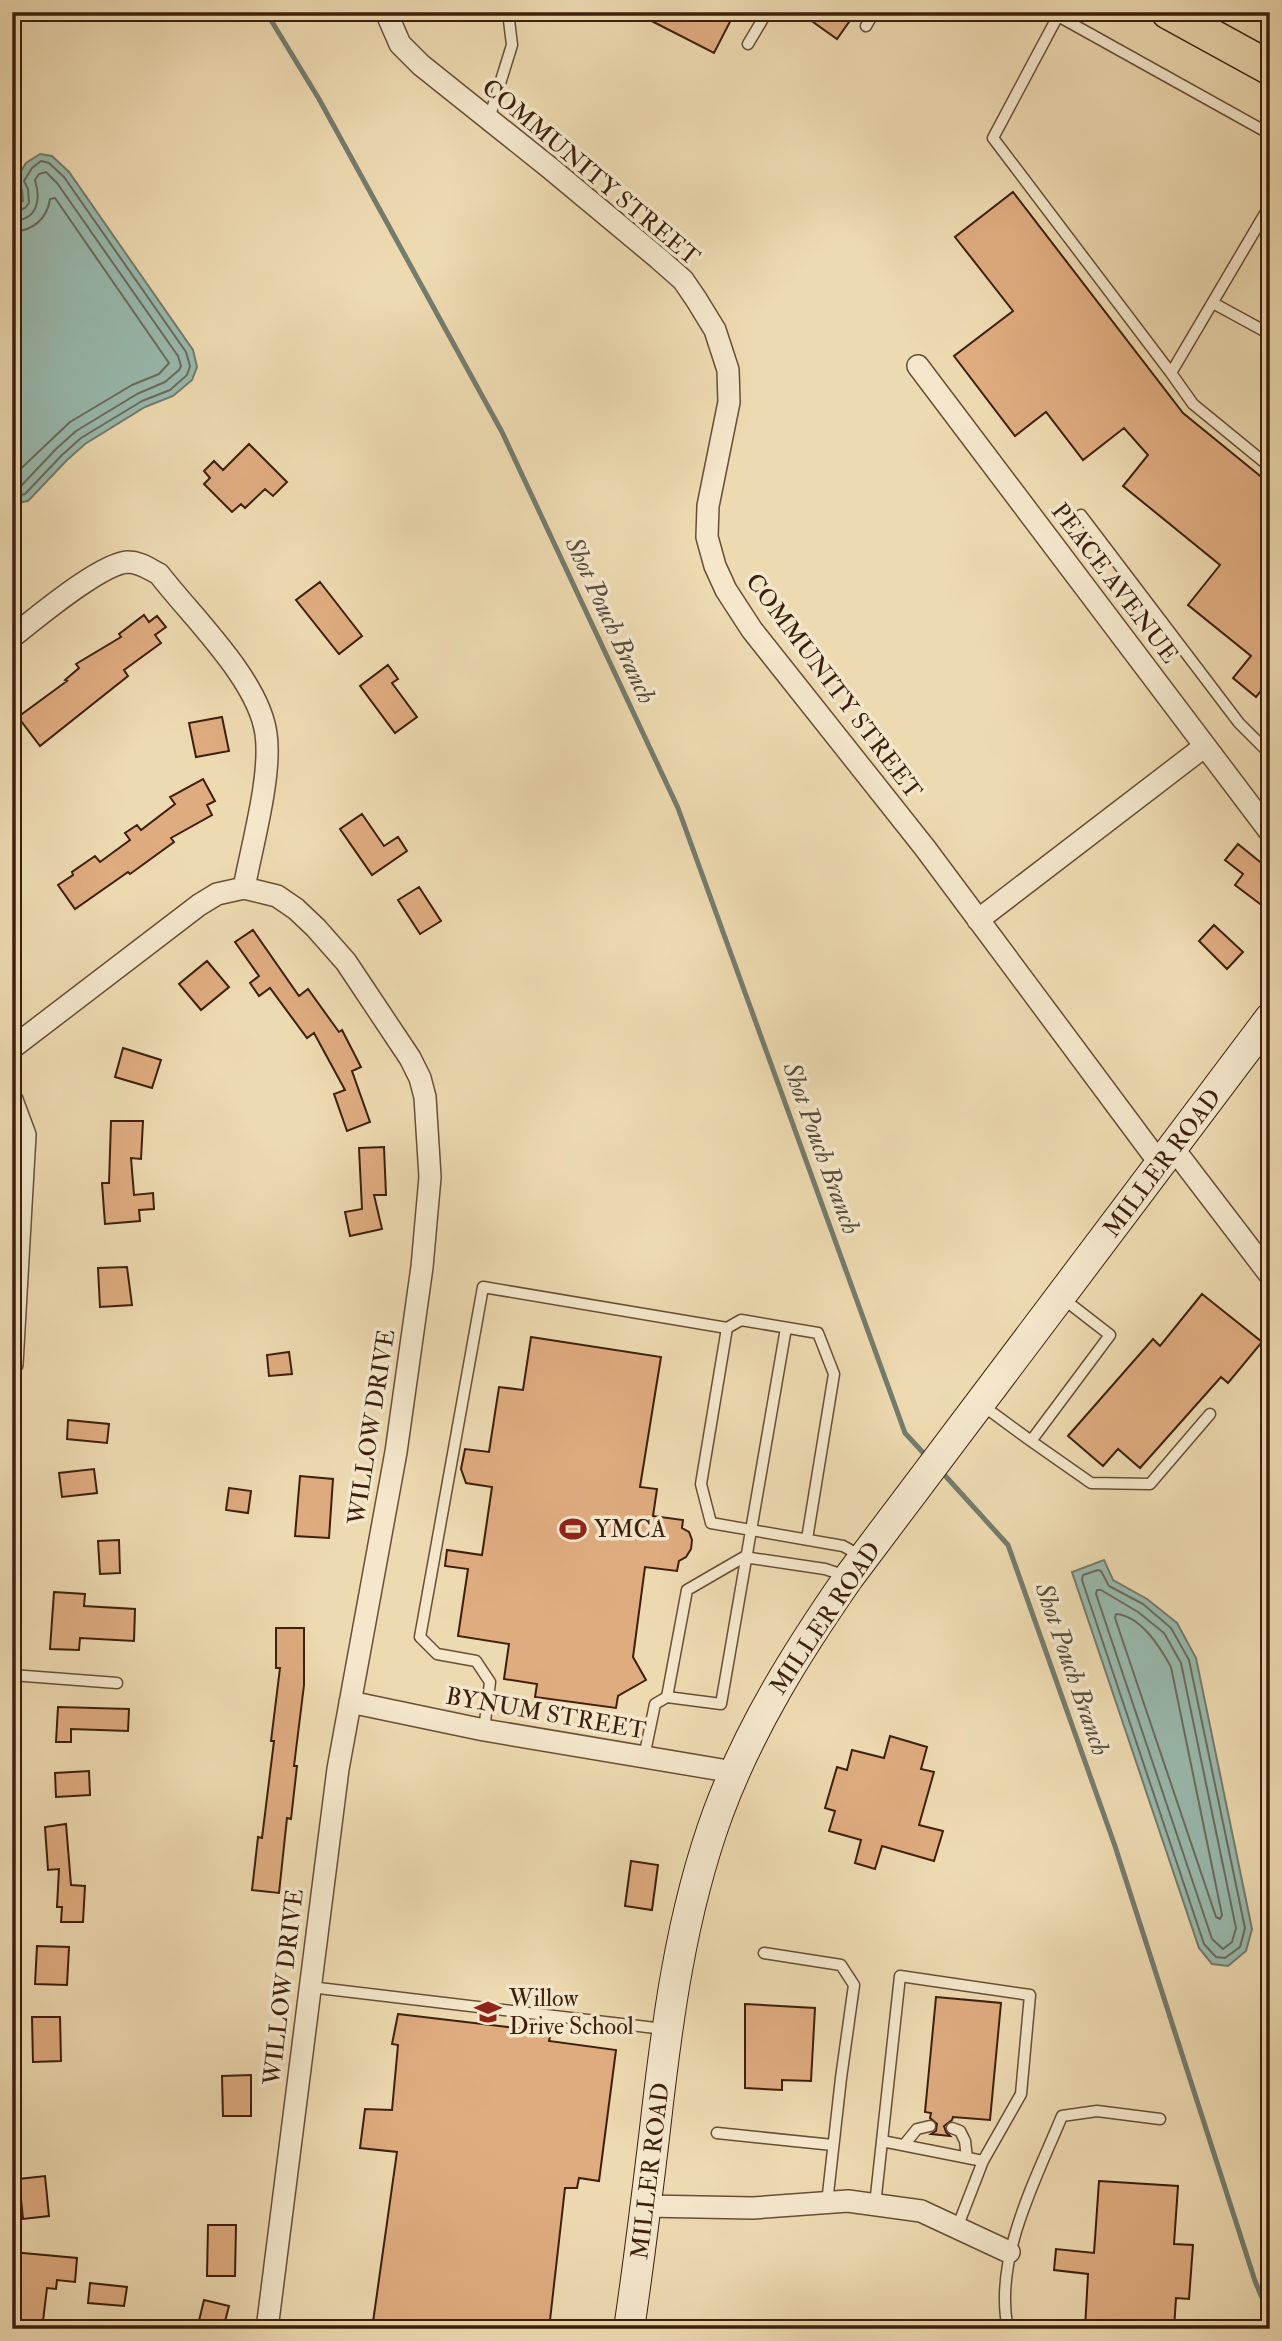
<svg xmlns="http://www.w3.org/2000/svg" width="1282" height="2341" font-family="'IM FELL Double Pica',serif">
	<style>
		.water { fill: #99baae; stroke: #747c6d; stroke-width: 2 }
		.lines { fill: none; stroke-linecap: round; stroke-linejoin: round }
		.shore { stroke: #6b6c5d; stroke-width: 2 }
		.stream { stroke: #747c6d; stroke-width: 5 }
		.building { fill: #dfac80; stroke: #3d1f0c; stroke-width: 2 }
		.service-casing { stroke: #694e35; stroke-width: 13 }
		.minor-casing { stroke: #694e35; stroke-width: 24 }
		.secondary-casing { stroke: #3d1f0c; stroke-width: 32 }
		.trunk-casing { stroke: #3d1f0c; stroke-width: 36 }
		.service { stroke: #f4e7cc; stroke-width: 10 }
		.minor { stroke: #f4e7cc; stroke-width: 21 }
		.secondary { stroke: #f4e7cc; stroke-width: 30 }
		.trunk { stroke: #eedab1; stroke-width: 33 }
		.labels { text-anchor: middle; stroke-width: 7; stroke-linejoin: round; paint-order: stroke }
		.street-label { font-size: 24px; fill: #3d1f0c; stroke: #f4e7cc }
		.poi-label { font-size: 24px; fill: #3d1f0c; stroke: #f4e7cc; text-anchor: start }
		.water-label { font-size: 26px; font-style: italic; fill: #594e3d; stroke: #f4e7cc }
	</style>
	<rect width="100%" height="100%" fill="#eedab1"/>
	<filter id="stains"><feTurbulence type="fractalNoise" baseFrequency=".00286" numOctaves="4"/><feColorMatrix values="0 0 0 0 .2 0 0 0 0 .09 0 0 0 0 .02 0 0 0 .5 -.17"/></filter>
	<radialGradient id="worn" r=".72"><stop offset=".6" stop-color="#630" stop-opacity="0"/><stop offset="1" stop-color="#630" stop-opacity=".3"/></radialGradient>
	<path class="water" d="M40 154 52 156 69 172 193 350 197 367 192 380 173 396 145 407 85 444 67 460 28 501 12 504V207L23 201 22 190 15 181 26 163Z
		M1104 1560 1113 1580 1147 1599 1177 1623 1196 1658 1252 1929 1246 1951 1228 1966 1212 1964 1199 1948 1072 1572Z"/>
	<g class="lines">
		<path class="shore" d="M12 213 25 208 29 203 28 189 24 181 32 168 41 161 49 163 64 177 186 352 190 366 187 375 170 390 142 401 81 438 62 455 25 494 12 497
			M12 221C38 220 41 200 35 180L39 174 46 172 57 183 178 356 181 366 179 370 165 382 137 394 76 431 56 449 21 486 12 488
			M12 232C33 231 47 219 50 199L55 198 169 363 159 374 132 385 70 422 12 477
			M1098 1570 1101 1571 1109 1586 1143 1604 1171 1628 1189 1660 1245 1928 1240 1947 1225 1958 1216 1957 1204 1944 1082 1580 1083 1575Z
			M1097 1590H1101L1138 1612 1164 1633 1181 1663 1236 1928 1232 1942 1223 1949 1212 1939 1096 1594Z
			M1116 1614C1141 1616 1160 1647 1171 1667L1222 1915 1220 1919 1216 1917 1115 1618Z"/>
		<path class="stream" d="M266 12 319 99 502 432 678 808 905 1433 928 1458
			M940 1470 1008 1545 1115 1846 1255 2281 1270 2317"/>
	</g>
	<path class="building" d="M634 12H735L714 53Z
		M799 12H856L837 39Z
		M1013 192 1183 413 1270 484V679L1256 697 1233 678 1251 656 1188 605 1220 565 1123 486 1148 455 1124 428 1083 460 1046 412 1015 436 954 356 1013 311 955 237Z
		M249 444 287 482 273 496 265 489 245 508 241 504 232 512 204 484 210 478 204 471 214 461 223 470Z
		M320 582 362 636 339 654 296 600Z
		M144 615 149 622 157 616 166 627 155 635 161 643 124 670 128 676 40 746 18 717 67 681 65 680 79 668 76 664 121 637 119 634Z
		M388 665 398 679 392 683 417 717 395 733 360 686Z
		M222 717 229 751 196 757 189 723Z
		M203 779 215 801 207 805 212 815 171 838 174 842 130 874 128 872 75 909 58 885 73 875 72 872 95 856 100 862 130 840 125 833 137 825 141 830 175 804 170 797Z
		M362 814 384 846 398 837 407 851 372 875 340 829Z
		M1238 844 1270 870V900L1264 907 1235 885 1243 874 1225 860Z
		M419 887 441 921 420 934 398 900Z
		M1214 925 1243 952 1227 969 1199 941Z
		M253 930 299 996 308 989 339 1032 342 1030 361 1067 352 1071 370 1122 347 1131 334 1094 345 1090 314 1033 307 1038 270 988 259 996 250 983 259 976 235 942Z
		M207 961 229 987 201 1010 179 984Z
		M123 1048 161 1060 152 1088 115 1077Z
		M111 1121H143L141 1159 131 1158 134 1195 153 1193 154 1209 139 1210 140 1221 105 1224 102 1183H109Z
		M384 1147 386 1195H374L382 1229 350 1236 345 1212 362 1209 359 1148Z
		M127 1267 132 1305 100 1307 98 1268Z
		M1202 1294 1262 1342 1228 1383 1221 1377 1140 1468 1118 1449 1103 1466 1068 1436 1153 1339 1160 1346Z
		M531 1337 661 1357 640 1487 657 1489 653 1516 683 1520 682 1528 689 1532 692 1540 691 1549 686 1557 679 1561 677 1571 645 1567 633 1657 646 1680 618 1696 616 1708 535 1697 537 1684 504 1679 509 1644 458 1636 468 1569 445 1566 447 1550 482 1555 492 1487 466 1483 461 1469 465 1449 489 1452 499 1387 523 1390Z
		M289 1352 292 1374 269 1376 267 1355Z
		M68 1420 109 1424 107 1443 67 1439Z
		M94 1469 97 1493 62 1497 59 1473Z
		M300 1476 333 1479 329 1538 295 1536Z
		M229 1488 251 1491 248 1513 226 1510Z
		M119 1540 120 1573 100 1574 98 1541Z
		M54 1592 85 1594 84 1606 135 1609 134 1641 80 1638 79 1650 50 1649Z
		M276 1628H304V1685L294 1766H297L291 1819 287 1818 279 1893 252 1890 258 1837 262 1838 274 1741H271L280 1668H276Z
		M58 1707 129 1709 128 1731 71 1729V1742H56Z
		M890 1736 927 1747 921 1769 934 1772 919 1825 943 1831 934 1861 882 1846 875 1869 855 1863 861 1840 829 1831 835 1811 825 1808 837 1767 847 1770 852 1750 884 1758Z
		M89 1771 90 1795 56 1797 55 1773Z
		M66 1824 71 1885 85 1886 83 1922H61L62 1907H57L59 1869 48 1870 45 1827Z
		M631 1861 658 1865 652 1910 625 1906Z
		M37 1946 69 1947 67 1985 35 1984Z
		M936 1997 1001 2003 990 2120 953 2117 952 2120 944 2126 946 2132 950 2136 931 2134 936 2131 937 2124 930 2118 931 2113 925 2112Z
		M745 2004 815 2008 811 2081 782 2080V2090L745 2088Z
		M398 2014 551 2032 549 2041 616 2050 599 2181 579 2178 577 2188H565L549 2329H372L397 2152 360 2148 365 2109 392 2110 398 2045 392 2044Z
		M32 2017H60L61 2061 33 2062Z
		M251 2075V2116H223L222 2076Z
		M45 2176 49 2216 23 2219 19 2179Z
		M1099 2181 1178 2186 1174 2244 1193 2245 1189 2299 1176 2298 1174 2329H1085L1088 2274 1054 2270 1056 2249 1094 2253Z
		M208 2225H236L235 2276H207Z
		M12 2252 77 2258 75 2282 57 2280 56 2289 47 2288 42 2329H12L17 2272H12Z
		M90 2283 127 2287 124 2306 88 2303Z
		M204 2300 229 2306 223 2329H197Z"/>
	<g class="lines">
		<defs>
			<path id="service" d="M1060 12 993 138 1171 373
				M1058 16 1270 134
				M866 26 874 12
				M748 44 767 12
				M489 119 512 45 508 12
				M1270 205 1171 373 1193 404 1270 467
				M1213 303 1270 334
				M1081 515 1239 723 1270 754
				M1061 1297 1110 1335 1031 1441 1091 1483 1150 1484 1210 1414
				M727 1328 701 1484 711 1523 843 1546 861 1556
				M786 1328 721 1704 667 1697 687 1590 744 1557 825 1569 846 1576
				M982 1405 1031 1441
				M12 1675 117 1683
				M484 1730 490 1682 476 1661 437 1654 420 1637 483 1287 727 1328 741 1320 818 1333 834 1374 807 1539
				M644 1757 655 1704 667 1697
				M764 1953 841 1965 854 1985 841 2078 827 2203
				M310 1987 664 2029
				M952 2128 960 2131 965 2141 967 2158
				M717 2133 833 2145
				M882 2141 983 2161
				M904 2145 917 2129 930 2126
				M875 2205 900 1976 1030 1995 1021 2094 983 2161 957 2228
				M1008 2329C993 2259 1036 2179 1062 2116L1097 2111 1160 2119"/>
			<path id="minor" d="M386 12 400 44 421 65 550 168 658 258 683 280 696 299 715 330 728 370 729 402 708 506 707 537 715 566 726 590 752 630 925 848 1161 1165
				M918 366 1270 832
				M12 637C35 619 101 563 128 562 140 562 149 569 159 574 192 617 259 680 266 734 272 775 252 845 244 888
				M978 920 1205 746
				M12 1048 199 905 217 894 244 888 277 896 296 909 316 928 346 962 410 1058 420 1078 425 1097 430 1177 422 1267 396 1452 338 1769 267 2329
				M12 1100 25 1135 12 1364
				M1173 1148 1270 1275
				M350 1702 484 1730 734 1772
				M646 2206 753 2208 848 2201 921 2211 1009 2252"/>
			<path id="secondary" d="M629 2329C639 2262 647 2196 655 2129 667 2022 681 1914 718 1813 750 1727 797 1652 849 1577L1270 1018"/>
			<path id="trunk" d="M1168 12 1270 68"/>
		</defs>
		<use href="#service" class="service-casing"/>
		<use href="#minor" class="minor-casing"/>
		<use href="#secondary" class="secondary-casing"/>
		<use href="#trunk" class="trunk-casing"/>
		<use href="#service" class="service"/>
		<use href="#minor" class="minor"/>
		<use href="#secondary" class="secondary"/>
		<use href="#trunk" class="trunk"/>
	</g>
	<defs>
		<symbol id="stadium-bare" viewBox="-9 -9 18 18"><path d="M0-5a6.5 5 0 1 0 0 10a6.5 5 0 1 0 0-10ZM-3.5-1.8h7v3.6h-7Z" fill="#8f2418" stroke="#f4e7cc" stroke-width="2.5" paint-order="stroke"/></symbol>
		<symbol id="school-bare" viewBox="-9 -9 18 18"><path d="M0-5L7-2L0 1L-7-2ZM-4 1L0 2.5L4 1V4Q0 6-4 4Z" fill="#8f2418" stroke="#f4e7cc" stroke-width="2.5" paint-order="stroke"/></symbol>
	</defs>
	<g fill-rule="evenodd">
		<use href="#stadium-bare" x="554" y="1510" width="38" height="38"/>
		<use href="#school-bare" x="469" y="1993" width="38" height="38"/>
	</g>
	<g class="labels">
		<g class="street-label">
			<text transform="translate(591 172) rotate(40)" y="8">COMMUNITY STREET</text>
			<text transform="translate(1115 583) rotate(53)" y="8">PEACE AVENUE</text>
			<text transform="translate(834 686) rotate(53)" y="8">COMMUNITY STREET</text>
			<text transform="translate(1162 1163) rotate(-53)" y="8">MILLER ROAD</text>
			<text transform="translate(371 1427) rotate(-81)" y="8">WILLOW DRIVE</text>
			<text transform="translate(825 1618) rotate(-56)" y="8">MILLER ROAD</text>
			<text transform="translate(546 1713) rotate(10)" y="8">BYNUM STREET</text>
			<text transform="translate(283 1987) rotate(-83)" y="8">WILLOW DRIVE</text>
			<text transform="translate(650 2171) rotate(-83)" y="8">MILLER ROAD</text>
		</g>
		<g class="poi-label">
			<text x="594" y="1537">YMCA</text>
			<text x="509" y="2006">Willow<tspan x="509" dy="28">Drive School</tspan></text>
		</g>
		<g class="water-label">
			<text transform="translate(611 620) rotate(65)" y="9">Shot Pouch Branch</text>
			<text transform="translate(822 1148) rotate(70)" y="9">Shot Pouch Branch</text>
			<text transform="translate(1073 1669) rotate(71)" y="9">Shot Pouch Branch</text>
		</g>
	</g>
	<rect width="1282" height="2341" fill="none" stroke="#eedab1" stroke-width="42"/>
	<rect x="14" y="14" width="1254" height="2313" fill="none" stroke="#3d1f0c" stroke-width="3.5"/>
	<rect x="21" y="21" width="1240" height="2299" fill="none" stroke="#3d1f0c" stroke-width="2"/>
	<rect width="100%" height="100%" filter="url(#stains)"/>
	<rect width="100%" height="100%" fill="url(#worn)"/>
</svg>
